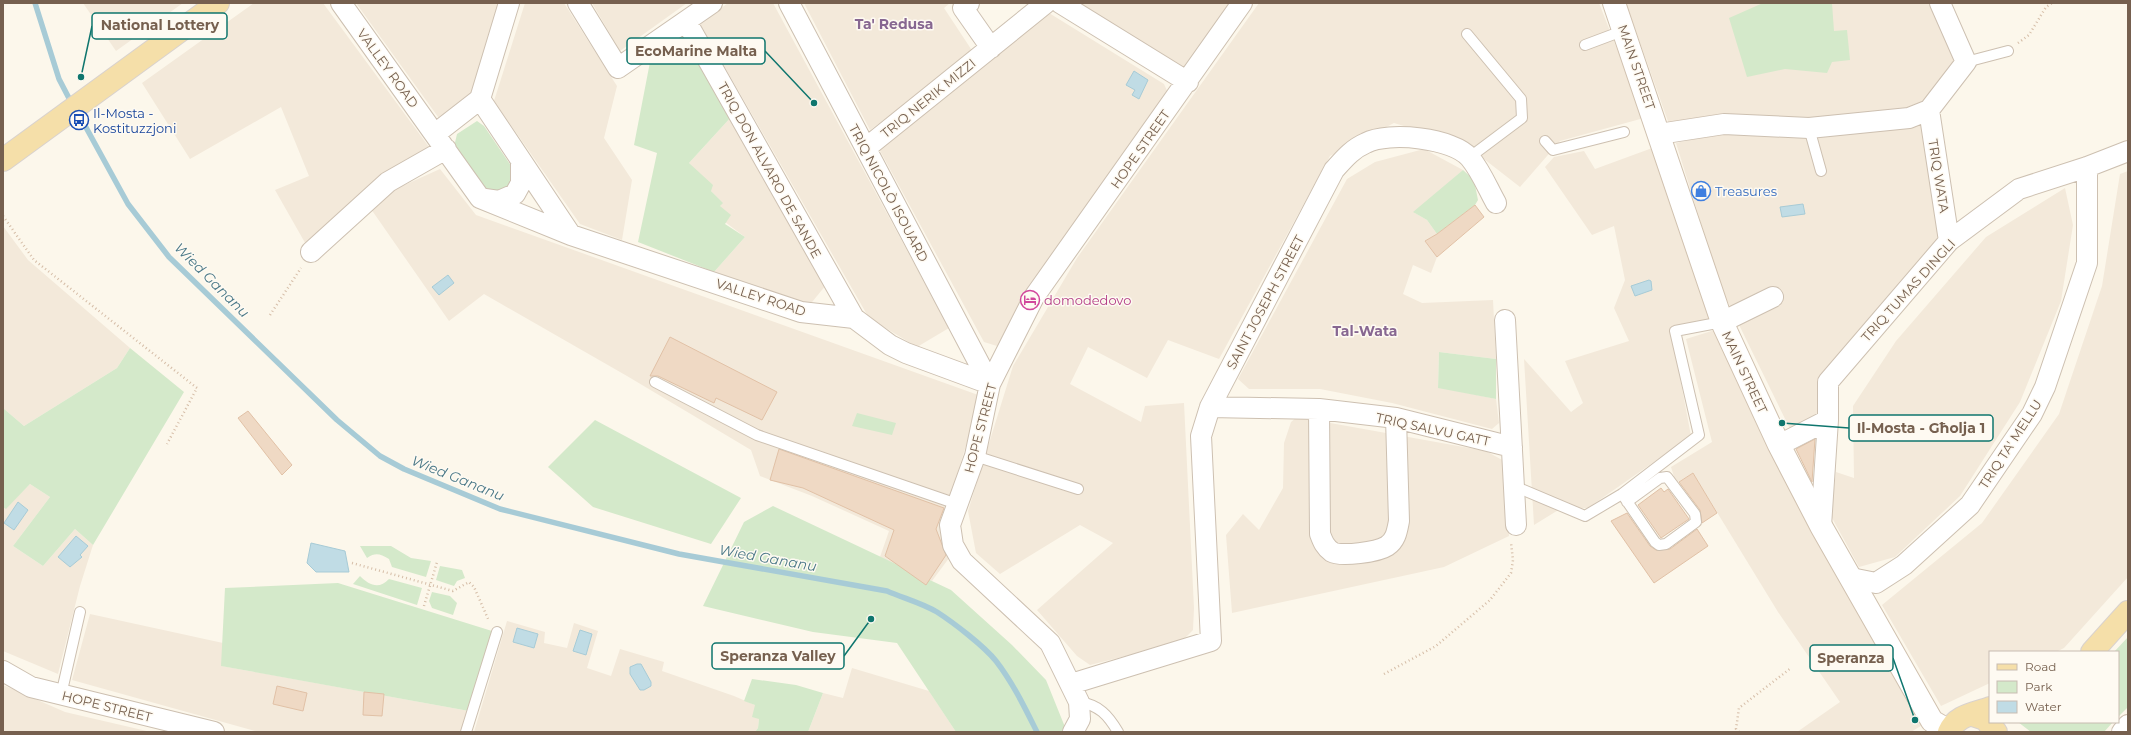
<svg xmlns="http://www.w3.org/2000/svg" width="2131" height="735" font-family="Montserrat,sans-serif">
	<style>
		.residential { fill: #f3e9da }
		.green { fill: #d4e9ca }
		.water { fill: #c0dce5; stroke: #a7cbd6 }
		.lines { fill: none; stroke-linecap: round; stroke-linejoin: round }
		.stream { stroke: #a7cbd6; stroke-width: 5.5 }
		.building { fill: #efd9c4; stroke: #e1c1a6 }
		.lane-casing { stroke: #cdc0b1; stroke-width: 12 }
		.street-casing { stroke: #cdc0b1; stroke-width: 22 }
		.secondary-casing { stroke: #d0c1af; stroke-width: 24 }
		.primary-casing { stroke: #d9d2ce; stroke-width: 24 }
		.path { stroke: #d5bda7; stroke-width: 2.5; stroke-dasharray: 1 3; stroke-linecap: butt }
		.lane { stroke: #fff; stroke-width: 10 }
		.street { stroke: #fff; stroke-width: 20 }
		.secondary { stroke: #fff; stroke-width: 22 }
		.primary { stroke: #f5dfa9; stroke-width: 22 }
		.labels { text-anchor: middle; stroke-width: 3; stroke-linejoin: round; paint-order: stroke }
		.street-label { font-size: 13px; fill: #76604f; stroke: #fefaf2 }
		.transit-label { font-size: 13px; fill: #164399; stroke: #fefaf2; text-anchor: start }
		.shop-label { font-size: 13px; fill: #366cbe; stroke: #fefaf2; text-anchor: start }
		.hotel-label { font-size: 13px; fill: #b23c85; stroke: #fefaf2; text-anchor: start }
		.neighbourhood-label { font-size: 14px; font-weight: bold; fill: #876791; stroke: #fefaf2 }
		.water-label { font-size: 14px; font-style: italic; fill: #4a7887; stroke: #fefaf2 }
		.leader { fill: none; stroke: #0f766e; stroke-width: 1.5 }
		.callout-dot { fill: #0f766e; stroke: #fefaf2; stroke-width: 1.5 }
		.callout { fill: #fefaf2; stroke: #0f766e; stroke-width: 1.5 }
		.callout-label { font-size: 14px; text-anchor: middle; font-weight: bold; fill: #76604f }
	</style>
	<rect width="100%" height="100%" fill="#fcf7eb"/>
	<path class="residential" d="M83 3H183L116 51Z
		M254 3H323L432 151 308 248 275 190 309 176 281 107 190 159 142 83Z
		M356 3H503L477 93 441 121Z
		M525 3H564L617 86 604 138 632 180 622 240 580 224 494 101Z
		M592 3H687L620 51Z
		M728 3H773L949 328 917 347 869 318 700 24Z
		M804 3H950L944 8 971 49 967 59 870 130Z
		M1079 3H1234L1187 69Z
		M1259 3H1599L1644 118 1560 141 1520 187 1466 145 1394 123 1330 156 1219 359 1168 340 1147 378 1088 347 1070 384 1141 422 1145 406 1184 403 1194 608 1193 630 1181 642 1090 665 1077 656 1037 610 1113 543 1080 525 1000 574 976 553 968 511 1013 366 1077 258Z
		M1626 3H1933L1959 60 1924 107 1809 122 1670 127Z
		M1049 13 1164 84 1169 95 1028 287 997 346 984 342 879 149Z
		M732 116 826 285 808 307 714 272 745 237 725 222 720 206 722 203 711 191 689 163Z
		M1925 123 1944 238 1820 377 1823 415 1790 429 1721 288 1676 143 1731 131Z
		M1655 147 1714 321 1671 330 1691 436 1588 508 1560 509 1534 525 1524 359 1571 412 1583 403 1565 361 1629 341 1614 308 1625 280 1614 226 1592 235 1545 167 1554 157 1584 151 1595 169Z
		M1424 149 1463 170 1415 213 1427 220 1437 234 1425 241 1437 257 1431 273 1413 265 1403 294 1422 303 1493 300 1496 359 1439 352 1438 387 1496 399 1499 423 1492 429 1392 403 1320 389H1249L1238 379 1347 179 1375 162Z
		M440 169 476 215 981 396 940 531 952 554 932 581 880 557 889 531 812 496 760 476 751 450 627 376 484 294 449 321 371 209 389 192Z
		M2128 171V577L2064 648 2056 652H1990V683L1941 706 1882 605 1982 523 2059 414 2102 286 2120 174Z
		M2065 188 2073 225 2061 301 2020 402 1960 496 1895 557 1859 567 1831 516 1836 472 1854 478 1853 406 1896 341 1986 237Z
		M3 226 28 260 130 348 117 368 24 426 3 408Z
		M1718 329 1924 724 1911 732H1797L1840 702 1778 612 1693 473 1676 483 1671 467 1712 442 1686 339Z
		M1297 417 1486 451 1504 461 1509 536 1444 567 1232 613 1226 535 1243 514 1259 530 1283 488 1284 443 1291 422Z
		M30 484 50 497 13 546 43 566 75 529 93 545 80 586 58 674 3 651V507L6 508Z
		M90 614 223 643 222 666 469 711 460 732H259L72 680Z
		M507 621 545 632 544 643 567 648 574 623 598 631 587 668 611 676 620 649 664 662 662 671 734 696 755 705 759 719 758 728 755 732H474Z
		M852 668 929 691 956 732H808L823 693 843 698Z
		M3 685 65 712 151 732H3Z"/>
	<path class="green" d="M1763 3H1832L1834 31 1847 30 1850 60 1832 62 1827 73 1785 69 1747 77 1729 18Z
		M664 48 697 51 732 116 689 163 713 185 711 191 723 203 720 206 731 215 725 224 745 237 714 272 638 242 657 153 634 145 650 62Z
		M477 121 484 126 516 173 513 182 503 193 488 191 454 147 457 134Z
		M1463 170 1474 180 1478 200 1475 205 1437 234 1427 220 1413 212Z
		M130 348 184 392 93 545 75 529 43 566 13 546 50 497 30 484 6 509 3 507V408L24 426 117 368Z
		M1439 352 1496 359V399L1438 388Z
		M857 413 896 423 892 435 852 426Z
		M595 420 741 498 711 544 593 507 548 467Z
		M773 506 951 590 1012 645 1046 680 1067 732H956L897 643 813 632 703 606 744 522Z
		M360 546H391L411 558 431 561 426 577 392 567 389 559C380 554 376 552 367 558Z
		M440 566 462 570 465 578 457 581 454 586 436 580Z
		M360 576C369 585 379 590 389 579L422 588 417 605 353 584Z
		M338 583 492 631 469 711 221 666 225 588Z
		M432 592 450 596 457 603 453 615 432 608 429 601Z
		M2128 637V707L2118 717V652H2114Z
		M752 679 796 685 823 693 808 732H755L758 728 759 719 752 717 755 705 744 701Z
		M2018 722H2113L2104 732H2031Z"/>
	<path class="water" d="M1134 71 1148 80 1139 99 1132 95 1135 90 1126 85Z
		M1803 204 1805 214 1782 217 1780 207Z
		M448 275 454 283 439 295 432 287Z
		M1649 280 1651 281 1652 290 1635 296 1631 286Z
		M18 502 28 510 14 530 4 523Z
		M76 536 88 546 80 555 82 557 70 567 58 557Z
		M311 543 345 551 349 572H316L307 563Z
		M517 628 538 634 534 648 513 642Z
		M580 630 592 634 586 655 573 651Z
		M637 664H641L651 682V686L644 690H640L630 674V667Z"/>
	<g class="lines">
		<path class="stream" d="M35 3 59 79 72 104
			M77 111 128 204 169 257 337 420 380 456 404 469 500 509 679 554 887 591C903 598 922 603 937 612 954 623 984 646 996 661 1013 683 1025 708 1037 732"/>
	</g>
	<path class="building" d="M1475 205 1484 217 1437 257 1425 241 1437 234Z
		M670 337 777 392 762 420 716 398 714 403 658 376H650Z
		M248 411 292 465 282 475 238 418Z
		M1815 439 1812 482 1796 449Z
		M779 449 944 508 936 529 946 555 926 585 885 556 894 530 803 488 770 480Z
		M1693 473 1717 513 1702 523 1700 510 1679 482Z
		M1661 488 1664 492 1668 489 1689 519 1661 538 1638 505Z
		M1627 513 1650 546 1656 550 1670 549 1697 529 1708 546 1654 583 1611 521Z
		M277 686 307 693 303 711 273 704Z
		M364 692 384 694 382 716 363 715Z"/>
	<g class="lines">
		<defs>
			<path id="lane" d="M1467 34 1521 99 1522 118 1470 157
				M1585 45 1625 30
				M1966 62 2008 51
				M1809 128 1821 171
				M1545 141 1553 150 1624 132
				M655 382 757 435 957 504
				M975 456 1078 489
				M1514 486 1585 516 1622 494 1699 435 1675 331 1722 322
				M1622 494 1655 542 1659 545 1666 544 1696 522 1695 514 1667 477 1660 478 1627 502
				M61 695 80 612
				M1079 702C1099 705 1108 715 1118 732
				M466 732 497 632"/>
			<path id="street" d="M341 3 480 198 571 235 801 312 854 318 890 345 906 353 990 384
				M578 3 618 68 712 3
				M789 3 990 384
				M969 3 963 8 991 48
				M1060 3 1188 82
				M686 21 854 318
				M480 99 571 235
				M480 99 509 3
				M1929 110 1949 241
				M1929 110 1966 62 1940 3
				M435 134 480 99
				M1659 134 1724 124 1809 128 1909 118 1929 110
				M866 148 1046 3
				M485 199 499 201 515 194 521 183V161
				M311 252 388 182 446 149
				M1505 320 1516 525
				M1722 322 1773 297
				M1210 407 1319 409 1396 418 1512 447
				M1319 409 1320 534C1323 542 1325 547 1332 552 1341 557 1378 552 1387 546 1396 540 1397 531 1399 521L1396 418
				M1779 445 1828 420
				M1821 526 1828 420V382L1949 241 2019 189 2087 167 2128 151
				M1851 578 1876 583 1904 565 1970 505 2032 414 2045 387 2087 263V167
				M3 671 31 687 214 732
				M1071 684 1211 641 1201 436 1210 407 1334 170C1344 159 1352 149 1366 143 1388 131 1454 138 1470 158 1481 171 1488 189 1496 203
				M1073 732 1080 719 1079 702 1050 643 962 561 953 545 950 525 975 456 990 384 1034 297 1242 3
				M2122 732 2128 725"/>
			<path id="secondary" d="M1614 3 1722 322 1779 445 1821 526 1932 721 1949 731"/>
			<path id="primary" d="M3 160 218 3
				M2092 652 2128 612
				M1973 715 1985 719 1996 732
				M1949 732C1956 715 1974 714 1990 708"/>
		</defs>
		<use href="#lane" class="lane-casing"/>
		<use href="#street" class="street-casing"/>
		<use href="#secondary" class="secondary-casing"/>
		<use href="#primary" class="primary-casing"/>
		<path class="path" d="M2018 43 2029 35 2046 7 2052 3
			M3 216 34 260 197 388 167 444
			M270 315 301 268
			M352 563 453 591 469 582 474 587 489 621
			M424 606 437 562
			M1384 674 1436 646 1490 600 1511 573 1513 560 1511 543
			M1739 732 1736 729 1739 708 1791 668"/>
		<use href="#lane" class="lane"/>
		<use href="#street" class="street"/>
		<use href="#secondary" class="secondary"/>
		<use href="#primary" class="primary"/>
	</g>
	<defs>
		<symbol id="bus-ring" viewBox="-11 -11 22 22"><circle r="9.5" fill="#fefaf2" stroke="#1a4fb4" stroke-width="1.5"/><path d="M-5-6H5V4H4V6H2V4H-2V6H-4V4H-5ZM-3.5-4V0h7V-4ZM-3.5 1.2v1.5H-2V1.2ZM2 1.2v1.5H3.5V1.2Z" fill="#1a4fb4"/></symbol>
		<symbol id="shop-ring" viewBox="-11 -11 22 22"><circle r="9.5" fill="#fefaf2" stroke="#3f7fe0" stroke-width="1.5"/><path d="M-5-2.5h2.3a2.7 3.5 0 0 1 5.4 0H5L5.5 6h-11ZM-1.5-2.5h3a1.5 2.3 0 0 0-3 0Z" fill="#3f7fe0"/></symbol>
		<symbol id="hotel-ring" viewBox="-11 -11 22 22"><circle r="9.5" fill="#fefaf2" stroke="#d1479c" stroke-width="1.5"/><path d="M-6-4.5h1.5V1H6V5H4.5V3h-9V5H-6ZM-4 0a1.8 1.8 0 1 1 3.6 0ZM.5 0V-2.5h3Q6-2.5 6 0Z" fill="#d1479c"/></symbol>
	</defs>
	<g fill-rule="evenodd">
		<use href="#bus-ring" x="68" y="109" width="22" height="22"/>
		<use href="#shop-ring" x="1690" y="180" width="22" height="22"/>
		<use href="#hotel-ring" x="1019" y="289" width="22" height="22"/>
	</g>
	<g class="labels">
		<g class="street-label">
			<text transform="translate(1637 67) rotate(71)" y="5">MAIN STREET</text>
			<text transform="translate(388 68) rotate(54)" y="5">VALLEY ROAD</text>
			<text transform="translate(928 98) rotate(-39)" y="5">TRIQ NERIK MIZZI</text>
			<text transform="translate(1140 149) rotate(-55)" y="5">HOPE STREET</text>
			<text transform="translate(770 170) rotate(61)" y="5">TRIQ DON ALVARO DE SANDE</text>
			<text transform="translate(1939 176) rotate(81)" y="5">TRIQ WATA</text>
			<text transform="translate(889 193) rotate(62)" y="5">TRIQ NICOLÒ ISOUARD</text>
			<text transform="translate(1908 290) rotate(-48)" y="5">TRIQ TUMAS DINGLI</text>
			<text transform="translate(761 297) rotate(18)" y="5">VALLEY ROAD</text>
			<text transform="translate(1265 302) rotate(-62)" y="5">SAINT JOSEPH STREET</text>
			<text transform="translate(1745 372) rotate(65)" y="5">MAIN STREET</text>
			<text transform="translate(980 428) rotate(-75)" y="5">HOPE STREET</text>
			<text transform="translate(1433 429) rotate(12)" y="5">TRIQ SALVU GATT</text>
			<text transform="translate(2010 444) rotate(-57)" y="5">TRIQ TA' MELLU</text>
			<text transform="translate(107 706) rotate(14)" y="5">HOPE STREET</text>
		</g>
		<g class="transit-label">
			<text x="93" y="118">Il-Mosta -<tspan x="93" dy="15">Kostituzzjoni</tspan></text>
		</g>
		<g class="shop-label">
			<text x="1715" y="196">Treasures</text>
		</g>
		<g class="hotel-label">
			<text x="1044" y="305">domodedovo</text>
		</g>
		<g class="neighbourhood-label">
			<text x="894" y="29">Ta' Redusa</text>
			<text x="1365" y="336">Tal-Wata</text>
		</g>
		<g class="water-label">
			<text transform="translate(212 280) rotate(45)" y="5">Wied Gananu</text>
			<text transform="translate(458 478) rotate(22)" y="5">Wied Gananu</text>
			<text transform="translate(768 558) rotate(10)" y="5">Wied Gananu</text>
		</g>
	</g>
	<path class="leader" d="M81 77L92 26M814 103L765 51M1782 423L1849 428M871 619L844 656M1915 720L1893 658"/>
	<g class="callout-dot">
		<circle cx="81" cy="77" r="4"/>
		<circle cx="814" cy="103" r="4"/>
		<circle cx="1782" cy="423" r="4"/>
		<circle cx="871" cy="619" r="4"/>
		<circle cx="1915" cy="720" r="4"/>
	</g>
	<g class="callout">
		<rect x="92" y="13" width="135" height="26" rx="4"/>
		<rect x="627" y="38" width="138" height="26" rx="4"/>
		<rect x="1849" y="415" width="144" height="26" rx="4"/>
		<rect x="712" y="643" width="132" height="26" rx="4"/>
		<rect x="1810" y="645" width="83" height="26" rx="4"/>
	</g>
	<g class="callout-label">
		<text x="160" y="30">National Lottery</text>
		<text x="696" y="56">EcoMarine Malta</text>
		<text x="1921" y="433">Il-Mosta - Għolja 1</text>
		<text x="778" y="661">Speranza Valley</text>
		<text x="1851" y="663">Speranza</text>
	</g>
	<rect width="2131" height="735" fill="none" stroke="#76604f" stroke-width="8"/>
	<rect x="1989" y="651" width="130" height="72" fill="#fefaf2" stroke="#c8bcb1"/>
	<rect x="1997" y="664" width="20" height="6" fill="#f5dfa9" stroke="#c8bcb1"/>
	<text x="2025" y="671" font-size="12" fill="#76604f">Road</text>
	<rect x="1997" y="681" width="20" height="12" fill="#d4e9ca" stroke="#c8bcb1"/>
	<text x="2025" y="691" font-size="12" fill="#76604f">Park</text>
	<rect x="1997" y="701" width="20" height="12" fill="#c0dce5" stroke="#c8bcb1"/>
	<text x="2025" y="711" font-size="12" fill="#76604f">Water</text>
</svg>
